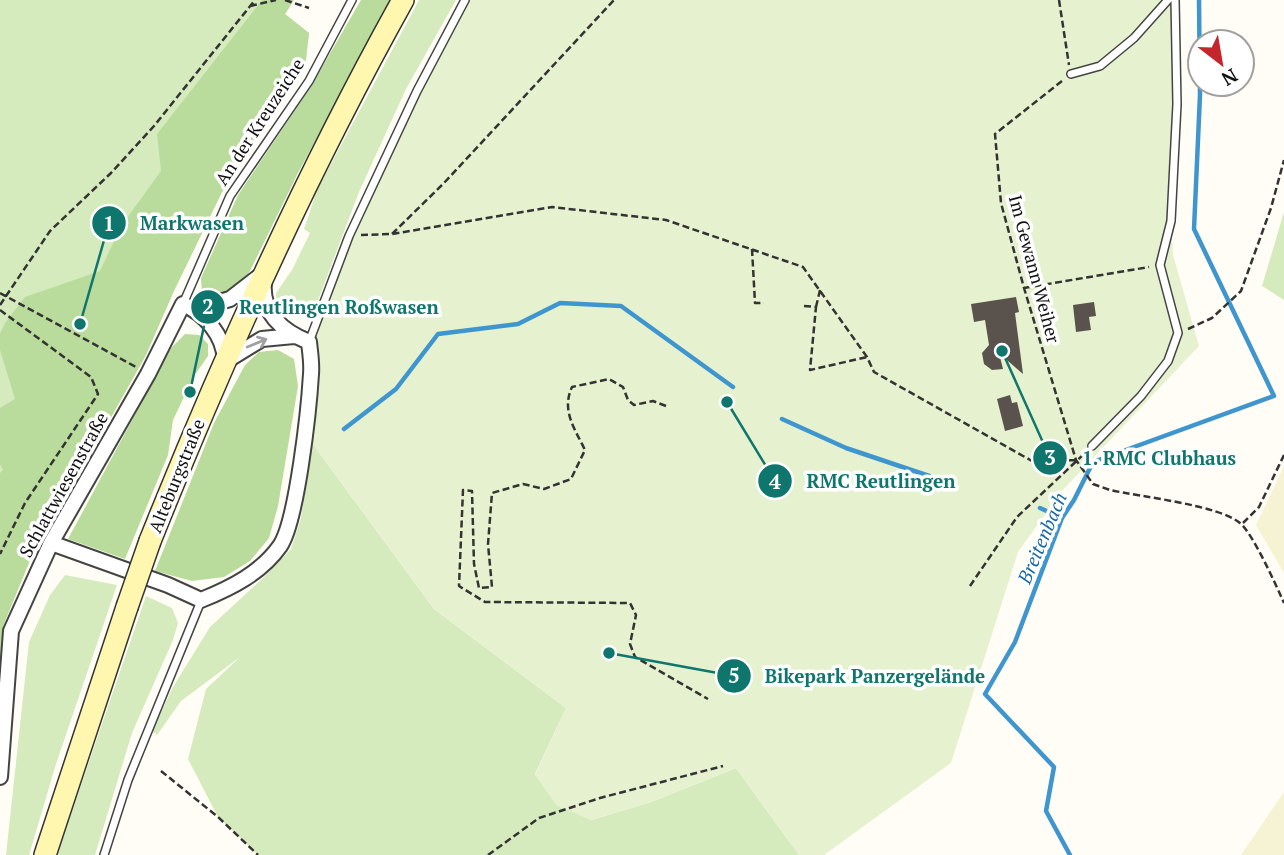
<svg xmlns="http://www.w3.org/2000/svg" width="1284" height="855" font-family="'PT Serif',serif">
	<style>
		.farmland { fill: #f6f3d4 }
		.green { fill: #d5ebbd }
		.forest { fill: #b9dc9c }
		.pitch { fill: #e6f2cf }
		.lines { fill: none; stroke-linecap: round; stroke-linejoin: round }
		.stream { stroke: #3f96cf; stroke-width: 4.5 }
		.building { fill: #5a524d }
		.lane-casing { stroke: #444; stroke-width: 10 }
		.street-casing { stroke: #444; stroke-width: 18 }
		.secondary-casing { stroke: #333; stroke-width: 24 }
		.path { stroke: #333; stroke-width: 2.5; stroke-dasharray: 7 3.5; stroke-linecap: butt }
		.lane { stroke: #fff; stroke-width: 7 }
		.street { stroke: #fff; stroke-width: 14 }
		.secondary { stroke: #fff6b0; stroke-width: 21 }
		.secondary-bridge-casing { stroke: #333; stroke-width: 24; stroke-linecap: butt }
		.secondary-bridge { stroke: #fff6b0; stroke-width: 21 }
		.oneway { stroke: #a0a0a0 }
		.labels { text-anchor: middle; stroke-width: 7; stroke-linejoin: round; paint-order: stroke }
		.street-label { font-size: 18px; fill: #111; stroke: #fff }
		.water-label { font-size: 19px; font-style: italic; fill: #1768a6; stroke: #fff }
		.leader { fill: none; stroke: #0f766e; stroke-width: 2.5 }
		.callout-dot { fill: #0f766e; stroke: #fff; stroke-width: 2.5 }
		.mark-label { font-size: 21px; text-anchor: middle; font-weight: bold; fill: #fff }
		.callout-label { font-size: 19px; text-anchor: middle; font-weight: bold; fill: #0f766e; stroke: #fff; stroke-width: 7; stroke-linejoin: round; paint-order: stroke }
	</style>
	<rect width="100%" height="100%" fill="#fffdf5"/>
	<path class="farmland" d="M1284 466V573L1256 525Z
		M1284 792V855H1241Z"/>
	<path class="green" d="M0 0H294L285 14 309 33 305 68 222 192 172 294 144 359 79 474 40 536 3 626 0 679Z
		M419 0H456L406 89 359 192 314 311 294 317 284 315 276 305V293L292 270 310 233 304 229 317 190Z
		M1284 212V300L1262 286Z
		M312 443 434 609 566 708 535 774 591 820 651 802 736 768 799 855H258L218 817 188 759 206 689 240 657 181 701 157 735 152 731 173 687 210 627 264 577 291 549 301 518Z
		M65 575 117 585 56 764 29 855H6L29 642 50 595Z
		M146 596 172 608 178 623 173 640 132 733 95 855H57Z"/>
	<path class="forest" d="M262 0H294L285 14 309 33 305 68 222 192 174 291 146 355 79 474 40 536 3 626 0 670V473L3 470 0 464V408L15 399 0 350V334L5 323 25 297 100 271 121 226 161 171 157 134Z
		M361 0H391L298 173 250 271 238 286 227 293 209 299 202 295 201 278 238 195 310 88Z
		M185 334 199 335 208 344V356L194 376 173 420 168 455 125 559 68 539 171 348Z
		M278 350 294 359 298 386 278 506 269 538 250 561 224 577 192 581 155 571 214 423 245 365 259 352Z"/>
	<path class="pitch" d="M465 0H1175L1177 104 1171 221 1173 255 1199 346 1061 492 1018 552 951 763 824 855H799L736 768 651 802 591 820 557 806 535 775 566 708 434 609 304 432 309 342 349 236Z"/>
	<g class="lines">
		<path class="stream" d="M782 419 846 448 953 484
			M344 429 396 389 438 334 518 324 560 303 621 306 733 387
			M1040 508 1062 518
			M1070 855 1046 811 1054 767 985 694 1015 642 1062 518 1074 500 1093 462 1274 396 1194 229 1200 95 1199 0"/>
	</g>
	<path class="building" d="M1016 297 1019 312 1015 313 1023 374 999 353 1003 369 992 370 984 364 982 353 989 345 985 320 974 322 971 304Z
		M1094 302 1096 316 1089 317 1091 330 1076 332 1073 305Z
		M1010 395 1012 403 1017 402 1023 426 1005 431 997 399Z"/>
	<g class="lines">
		<defs>
			<path id="lane" d="M1071 74 1100 66 1134 38 1168 0
				M183 304 230 196 309 81 352 0
				M309 342 349 236 417 91 465 0
				M1092 446 1141 396 1168 361 1178 333 1160 265 1171 221 1177 104 1175 0
				M104 855 128 780 201 601"/>
			<path id="street" d="M195 309 230 299 261 275
				M226 361 262 339 294 336
				M51 543 168 585 201 600C231 588 261 573 280 546 297 521 309 408 311 374 312 363 310 352 309 342 281 331 261 312 264 282
				M0 777 11 631 51 543 148 374 183 304C205 314 224 335 225 361"/>
			<path id="secondary" d="M150 541C224 356 306 174 403 0
				M45 855 127 607"/>
		</defs>
		<use href="#lane" class="lane-casing"/>
		<use href="#street" class="street-casing"/>
		<use href="#secondary" class="secondary-casing"/>
		<path class="path" d="M285 0 309 8
			M1059 0 1069 65
			M250 6 276 0
			M1062 81 995 134 1001 203 1024 288 1076 460 1093 484 1110 490C1142 497 1218 505 1240 523 1252 532 1277 587 1284 603
			M392 234 444 183 614 0
			M361 235 392 234 552 207 666 220 803 267 867 357 874 372 1032 461 1076 460
			M752 249 755 303H764
			M1024 288 1149 267
			M0 293 136 367
			M0 305 50 231 111 173 154 126 255 0
			M804 306 816 307 810 370 867 357
			M816 307 820 290
			M0 310 91 377 98 394 25 503 0 554
			M1188 329 1212 318 1241 291 1271 208 1284 160
			M666 406 653 401 634 405 628 400 623 387 609 379 572 387C561 411 575 429 585 450L571 479 544 489 523 484 492 493 488 544 492 587 479 588 474 564 472 491 463 490 459 586 485 602 630 603 636 615 630 644 635 657 708 699
			M1243 523 1259 507 1284 455
			M970 586 1017 517 1085 453
			M161 771 218 817 258 855
			M488 855 539 818 600 798 723 766"/>
		<use href="#lane" class="lane"/>
		<use href="#street" class="street"/>
		<use href="#secondary" class="secondary"/>
		<defs>
			<path id="secondary-bridge" d="M127 607 150 541"/>
		</defs>
		<use href="#secondary-bridge" class="secondary-bridge-casing"/>
		<use href="#secondary-bridge" class="secondary-bridge"/>
	</g>
	<defs><path id="oneway-shaft" d="M-6 0H5M1.5-3L5.5 0L1.5 3" fill="none" stroke-width="1.6" stroke-linecap="round" stroke-linejoin="round" transform="scale(1.75)"/></defs>
	<use class="oneway" href="#oneway-shaft" transform="translate(257 343) rotate(-22)"/>
	<g class="labels">
		<g class="street-label">
			<text transform="translate(260 122) rotate(-57)" y="6">An der Kreuzeiche</text>
			<text transform="translate(1034 269) rotate(75)" y="6">Im Gewann Weiher</text>
			<text transform="translate(177 476) rotate(-68)" y="6">Alteburgstraße</text>
			<text transform="translate(64 485) rotate(-61)" y="6">Schlattwiesenstraße</text>
		</g>
		<g class="water-label">
			<text transform="translate(1042 538) rotate(-67)" y="7">Breitenbach</text>
		</g>
	</g>
	<path class="leader" d="M80 324L109 223M190 392L208 307M1002 351L1050 458M727 402L775 481M609 653L734 676"/>
	<g class="callout-dot">
		<circle cx="80" cy="324" r="7"/>
		<circle cx="190" cy="392" r="7"/>
		<circle cx="1002" cy="351" r="7"/>
		<circle cx="727" cy="402" r="7"/>
		<circle cx="609" cy="653" r="7"/>
		<circle cx="109" cy="223" r="18"/>
		<circle cx="208" cy="307" r="18"/>
		<circle cx="1050" cy="458" r="18"/>
		<circle cx="775" cy="481" r="18"/>
		<circle cx="734" cy="676" r="18"/>
	</g>
	<g class="mark-label">
		<text x="109" y="231">1</text>
		<text x="208" y="314">2</text>
		<text x="1050" y="465">3</text>
		<text x="775" y="489">4</text>
		<text x="734" y="683">5</text>
	</g>
	<g class="callout-label">
		<text x="192" y="230">Markwasen</text>
		<text x="339" y="314">Reutlingen Roßwasen</text>
		<text x="1159" y="465">1. RMC Clubhaus</text>
		<text x="881" y="488">RMC Reutlingen</text>
		<text x="875" y="683">Bikepark Panzergelände</text>
	</g>
	<g transform="translate(1221 63) rotate(149)"><circle r="33" fill="#ffffff" stroke="#a0a0a0" stroke-width="2"/>
	<path d="M0-5L12 26L0 18L-12 26Z" fill="#c4262e"/>
	<text y="-10" font-size="19" font-weight="bold" text-anchor="middle" fill="#111111">N</text>
	</g>
</svg>
